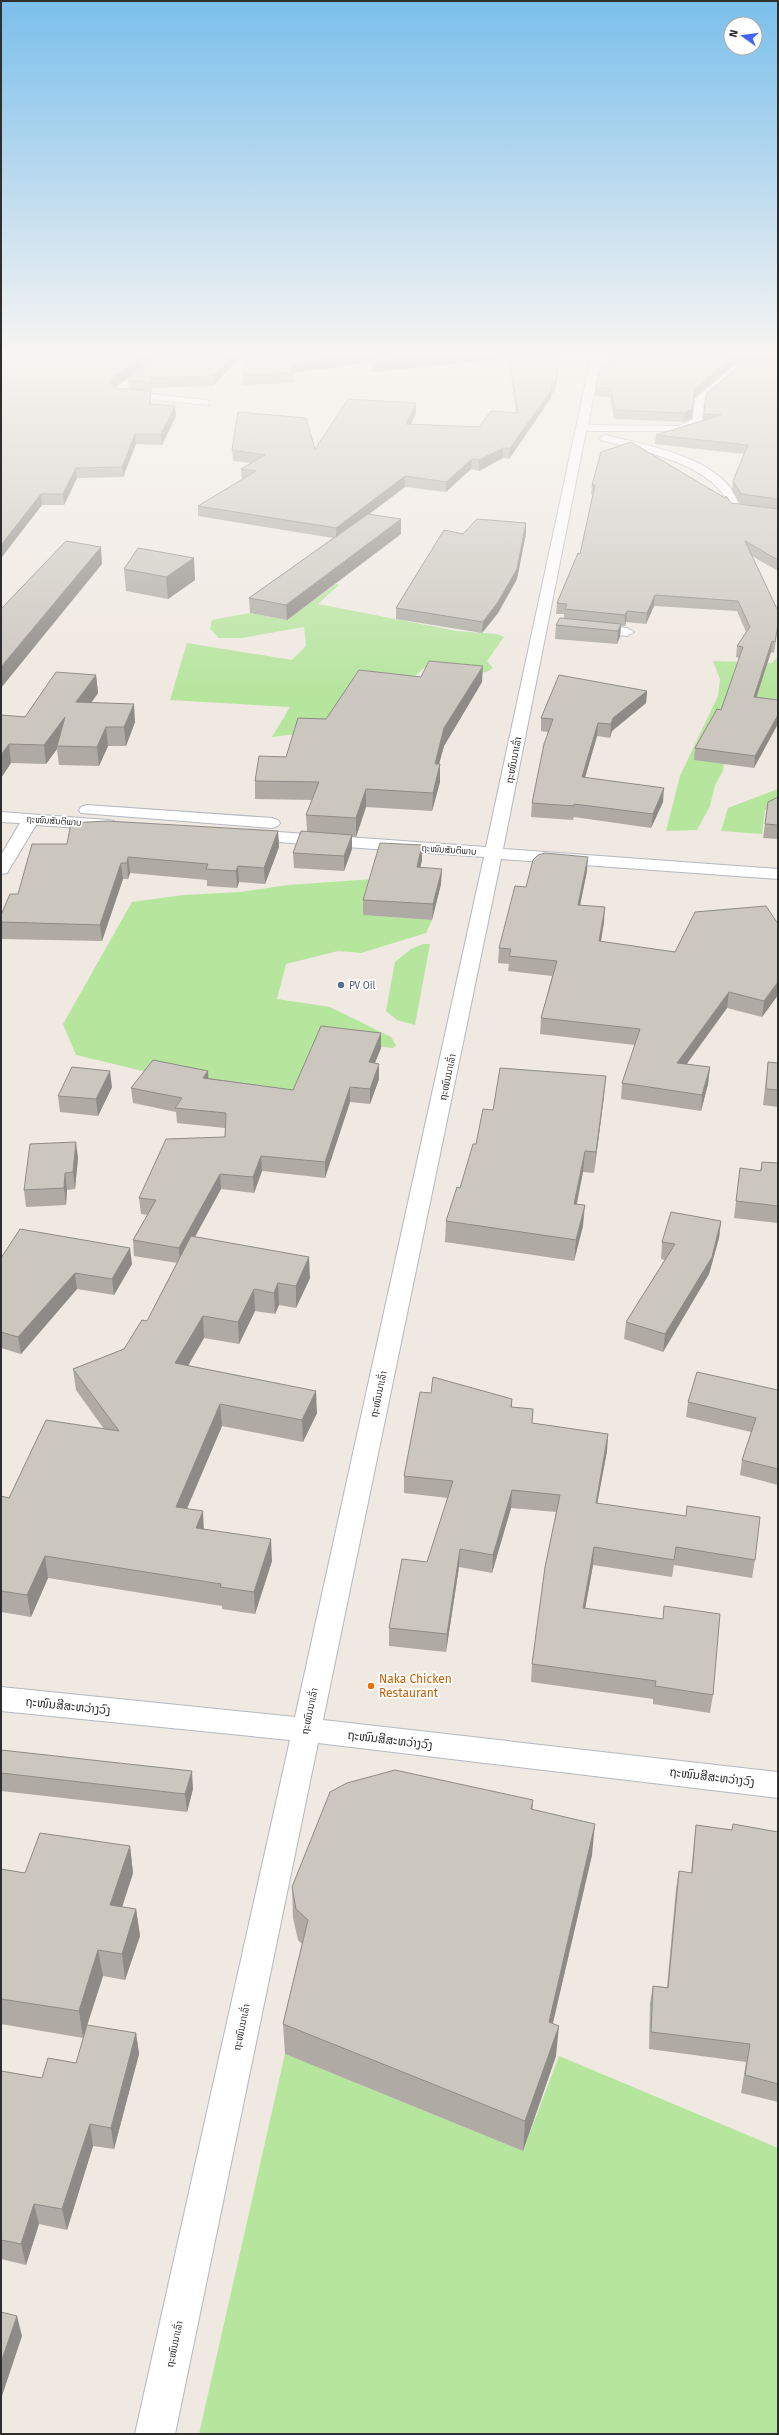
<svg xmlns="http://www.w3.org/2000/svg" width="779" height="2435" font-family="'Fira Sans','Noto Sans Lao',sans-serif">
	<style>
		.green { fill: #b6e59e }
		.lines { fill: none; stroke-linecap: round; stroke-linejoin: round }
		.minor-casing { stroke: #b4b7c1; stroke-width: 2 }
		.minor { fill: #fff; fill-rule: evenodd }
		.wall { fill: #afaba4 }
		.shaded-wall { fill: #8e8b86 }
		.building { fill: #cbc7bf; stroke: #8e8b86 }
		.service-dot { fill: #5c6f8a; stroke: #fff; stroke-width: 1.5 }
		.food-dot { fill: #e8710a; stroke: #fff; stroke-width: 1.5 }
		.labels { text-anchor: middle; stroke-width: 3.5; stroke-linejoin: round; paint-order: stroke }
		.far-street-label { font-size: 9px; fill: #2e2e2e; stroke: #fff }
		.street-label { font-size: 10px; fill: #2e2e2e; stroke: #fff }
		.service-label { font-size: 10px; fill: #4e5e75; stroke: #fff; text-anchor: start }
		.near-food-label { font-size: 12px; fill: #c56008; stroke: #fff; text-anchor: start }
		.near-street-label { font-size: 12px; fill: #2e2e2e; stroke: #fff }
	</style>
	<rect width="100%" height="100%" fill="#efe9e1"/>
	<path class="green" d="M336 584 339 585 318 604 457 631 497 634 504 637 487 661 493 668 487 672 479 673 424 668 398 691 337 729 272 737 290 707 170 700 187 643 292 660 306 646 304 627 241 638H219L210 629 212 620 250 613 287 620Z
		M778 656V712L724 764 723 771 715 785 710 806 697 830 666 831 680 776 718 696 720 679 713 661 772 663Z
		M778 789V805L765 810 762 834 721 831 728 808Z
		M374 879 364 915 432 920 426 933 361 953 338 951 286 964 277 999 330 1007 391 1037 396 1045 393 1048 321 1041 299 1096 209 1087 76 1055 63 1024 132 902 184 895 240 892 288 885Z
		M423 944H430L415 1025 397 1020 386 1011 395 962 411 949Z
		M285 2054 523 2151 559 2056 778 2148V2434H199Z"/>
	<g class="lines">
		<defs>
			<path id="minor" d="M160 353H171L125 391 205 400 209 401V405L115 396 113 392 114 390Z
				M592 353H602L588 425 679 426 693 419 695 399 733 367H778V373L739 372 704 402 702 422 696 427 684 431H586L503 849 778 869V879L501 859 323 1720 778 1772V1798L318 1743 175 2434H135L290 1740 1 1711V1687L295 1717 484 857 250 840 244 839 242 835 244 831 250 830 486 847Z
				M605 435C646 445 726 458 739 505L778 510V518L730 511C726 505 727 498 723 494 698 461 639 450 601 440L599 438Z
				M591 624 627 628 634 632 627 636 586 631 584 628 586 625Z
				M87 805 272 818 278 820 280 823 278 826 272 828 81 813 79 810 81 807Z
				M1 812 108 820 114 821 116 825 114 829 108 830 36 825 7 873 1 874V855L20 823 1 822Z"/>
		</defs>
		<use href="#minor" class="minor-casing"/>
		<use href="#minor" class="minor"/>
	</g>
	<path class="wall" d="M1 353H158L114 388 129 389 128 380 161 353H244L213 386 152 388V392H151V404L176 416 162 445 136 444 123 477 77 478 64 505H42L1 558Z
		M246 353H562L554 393H552L551 398 509 459 503 458 479 471 471 469 446 492 405 487 369 514 401 534 287 620 250 613 249 598 333 538 198 516V506L242 479 241 469 251 463 233 461 232 450 315 449 416 403V413L411 424 479 427 516 413 508 358 372 372V362L293 373 294 383 243 385V375Z
		M615 353H778V509L740 504 732 491 733 481 744 454 655 444 656 435 703 420 706 394 739 366H732L694 398 692 418 683 422 614 419 610 397 595 396 596 387Z
		M601 452 731 503 778 509V571L752 556 778 611V627L774 653 771 652 756 697 778 700 754 768 694 760 695 748 721 710 739 658 736 657 737 646 746 632 737 611 654 606 646 624 626 622 625 626H621L620 637 617 644 555 639 556 625 564 618V614H556L557 603 580 554 593 495 591 494 592 485Z
		M526 523V533L517 579 498 613 482 633 396 619V608L463 534Z
		M124 569 195 580 168 599 126 591Z
		M96 675 98 693 91 703 135 722 126 746H108L99 766 59 765 57 749 46 764 11 763 1 778V715L25 717Z
		M421 677 482 682 444 746 439 764H440V782L432 811 366 807 356 837H352V849L344 871 294 868 293 853 307 831 306 815 312 800 255 799V781L286 757 326 719Z
		M647 691 646 703 612 731 610 738 597 736 585 778 663 802 651 828 574 817 573 820 531 817 532 803 548 732 541 731V718Z
		M778 797V839L763 838 768 802Z
		M278 831 279 847 265 884 239 882 237 888 207 886V880L130 873 128 879H123L102 941 1 939V915L18 894 67 844Z
		M422 845V860L420 867 441 884 432 920 363 915V900Z
		M587 871 580 905 604 922 601 942 675 952 778 924V995L762 1017 727 1008 686 1064 710 1067 708 1084 701 1111 621 1099 622 1083 635 1045 540 1034 541 1018 552 976 508 971 509 964 498 963 499 948 526 887Z
		M381 1048 375 1063 379 1079 370 1104 350 1102 325 1178 262 1171 254 1193 221 1189 195 1237 310 1278 296 1308 279 1305 275 1314 255 1311 239 1344 204 1338 188 1365 317 1413 303 1442 222 1426 187 1509 204 1529 272 1561 255 1614 222 1609V1606L48 1578 31 1617 1 1612V1496L9 1498 104 1429 76 1390 73 1369 124 1349 147 1321 177 1263 134 1256 133 1240 148 1215 141 1214 139 1198 225 1137V1128L177 1123 176 1112 133 1103 131 1088 208 1078 293 1090Z
		M768 1062 778 1063V1107L763 1105Z
		M112 1087 98 1116 60 1112 58 1096Z
		M604 1096 594 1173 583 1172 577 1204 583 1226 574 1261 445 1242 446 1221 460 1188 476 1144 493 1110Z
		M78 1158 75 1189 67 1190 66 1205 26 1207 24 1190Z
		M762 1162 778 1163V1223L734 1218 740 1168 760 1171Z
		M721 1221 719 1238 709 1274 663 1352 624 1339 626 1322 665 1260 661 1259 662 1242Z
		M1 1258 132 1264 114 1295 77 1289 21 1354 1 1348Z
		M778 1390V1485L740 1475 742 1460 751 1432 686 1417 688 1402Z
		M512 1399V1407L533 1409 532 1423 608 1434 607 1451 597 1503 755 1560 752 1578 674 1565 672 1577 593 1565 585 1609 713 1695 710 1713 653 1704V1699L531 1682 532 1664 556 1512 511 1508 492 1573 459 1567 446 1652 389 1646V1628L427 1562 448 1498 404 1493V1476Z
		M1 1750 193 1789 187 1812 1 1791Z
		M533 1809 592 1855 553 2023 556 2056 523 2151 285 2054 283 2024 302 1944 298 1940 293 1918 292 1887Z
		M733 1824 778 1832V2102L741 2093 746 2062 649 2049 650 2003 653 1986 667 1987 676 1889 679 1871 691 1873 694 1843 696 1825 732 1830Z
		M130 1846 133 1873 122 1907 136 1909 140 1936 125 1980 103 1976 83 2038 1 2024V1869L25 1873Z
		M136 2033 139 2054 114 2149 93 2146 67 2230 39 2224 26 2265 1 2259V2071L42 2078 76 2063Z"/>
	<path class="shaded-wall" d="M145 353H158L113 389 111 383 112 379Z
		M235 353H244L213 386V376Z
		M371 353H379V361L291 373V364Z
		M466 353H508V358L372 372V362Z
		M561 353H562L554 393 555 383Z
		M733 357 732 366 694 398 692 418 683 422 684 413 695 389Z
		M552 389 551 398 509 459 510 448Z
		M416 403V413L406 434V424Z
		M175 406 176 416 162 445 161 434Z
		M135 434 136 444 123 477 122 467Z
		M503 448V458L479 471V460Z
		M472 459 471 469 446 492V482Z
		M76 468 77 478 64 505 63 494Z
		M405 476V487L336 539V528Z
		M41 494 42 505 1 558V545Z
		M401 519V534L287 620 286 605Z
		M526 523V533L517 579 498 613 482 633 483 622Z
		M101 547 102 564 1 688V667Z
		M194 558 195 580 168 599 166 577Z
		M655 595 654 606 646 624 647 613Z
		M627 611 626 622 625 626V615Z
		M621 624 620 637 617 644 618 631Z
		M772 641 771 652 753 708 754 697Z
		M483 666 482 682 444 746 434 782 435 764 444 728Z
		M96 675 98 693 78 721 76 702Z
		M647 691 646 703 612 731 610 738 611 724 613 718Z
		M134 704 135 722 126 746 124 727Z
		M778 715V724L754 768 755 756Z
		M65 717 57 746V749L46 764 44 745Z
		M598 723 597 736 581 791 582 777Z
		M106 727 108 746 99 766 97 747Z
		M9 744 11 763 1 778V755Z
		M440 764V782L432 811 433 793Z
		M664 788 663 802 651 828 653 814Z
		M366 789V807L356 837V818Z
		M278 831 279 847 265 884 264 868Z
		M352 835V849L344 871V856Z
		M422 845V860L417 882V867Z
		M128 857 130 873 128 879 127 863Z
		M588 857 587 871 577 920 578 905Z
		M121 863 123 879 102 941 100 925Z
		M238 866 239 882 237 888 236 871Z
		M442 869 441 884 432 920 433 904Z
		M605 907 604 922 598 957 599 941Z
		M778 982V995L762 1017 764 1001Z
		M729 992 727 1008 676 1079 677 1063Z
		M381 1033V1048L369 1077V1062Z
		M379 1064V1079L370 1104V1089Z
		M710 1067 708 1084 701 1111 702 1095Z
		M110 1071 112 1087 98 1116 96 1099Z
		M208 1071 209 1087 203 1078Z
		M606 1076 604 1096 594 1173 596 1152Z
		M350 1087V1102L325 1178V1162Z
		M76 1142 78 1158 75 1189 73 1172Z
		M585 1151 583 1172 572 1225 574 1204Z
		M261 1156 262 1171 254 1193 253 1177Z
		M65 1173 67 1190 66 1205 64 1188Z
		M220 1174 221 1189 180 1264 179 1248Z
		M585 1205 583 1226 574 1261 576 1240Z
		M721 1221 719 1238 709 1274 663 1352 665 1334Z
		M130 1248 132 1264 114 1295 112 1279Z
		M309 1257 310 1278 296 1308V1286Z
		M75 1273 77 1289 21 1354 18 1337Z
		M278 1283 279 1305 275 1314 274 1293Z
		M254 1289 255 1311 239 1344 238 1322Z
		M203 1316 204 1338 177 1385 175 1363Z
		M316 1391 317 1413 303 1442 302 1420Z
		M220 1404 222 1426 178 1529 176 1507Z
		M608 1434 607 1451 594 1521 596 1503Z
		M512 1490 511 1508 492 1573 493 1555Z
		M203 1511 204 1533 196 1528Z
		M271 1539 272 1561 255 1614 254 1592Z
		M594 1547 593 1565 582 1626 583 1608Z
		M460 1549 459 1567 446 1652 447 1634Z
		M45 1556 48 1578 31 1617 27 1595Z
		M192 1771 193 1789 187 1812 185 1794Z
		M533 1800 531 1831V1809Z
		M595 1824 592 1855 546 2052 549 2022Z
		M130 1846 133 1873 114 1932 110 1905Z
		M136 1909 140 1936 125 1980 122 1954Z
		M98 1950 103 1976 83 2038 79 2011Z
		M559 2026 556 2056 523 2151 525 2121Z
		M136 2033 139 2054 114 2149 111 2128Z
		M90 2124 93 2146 67 2230 62 2209Z
		M34 2204 39 2224 26 2265 21 2244Z
		M17 2316 22 2336 1 2399V2362Z"/>
	<path class="building" d="M1 353H145L112 379 111 383 114 388 151 391 150 404 175 406 161 434H135L122 467 76 468 63 494H41L1 545Z
		M161 353H235L213 376 151 378V383L128 380Z
		M246 353H371L291 364 293 373 243 375Z
		M378 353H466L372 362Z
		M509 353H561L555 383H551L552 389 510 448H503L479 460 472 459 446 482 405 476 336 528 198 506 256 471 241 469 265 455 232 450 238 412 306 418 315 449 348 399 416 403 406 424 479 427 491 411 518 413Z
		M615 353H778V358L733 357 695 389 692 409 684 413 615 410 611 388 596 387 598 376Z
		M740 365 778 366V499L741 494 733 481 748 445 656 435 721 415 704 414 706 394Z
		M631 442 725 498 726 496 731 503 778 509V560L745 541 778 611V624L775 642 772 641 754 697 778 700V715L755 756 695 748 717 709 721 710 743 647 737 646 750 627 738 601 655 595 647 613 627 611 625 615 565 609 567 604 557 603 578 553 580 554 595 485H592L601 452Z
		M368 514 401 519 286 605 249 598Z
		M477 519 526 523 517 569 498 602 483 622 396 608 444 530 463 534Z
		M66 541 101 547 1 667V609Z
		M138 548 194 558 166 577 124 569Z
		M560 618 621 624 618 631 556 625Z
		M429 661 483 666 444 728 435 764H440L433 793 366 789 356 818 306 815 319 782 255 781 259 756 286 757 298 718 326 719 359 670 421 677Z
		M56 672 96 675 76 702 134 704 124 727H106L97 747 57 746 65 717 44 745 9 744 1 755V715L25 717Z
		M559 675 647 691 613 718 611 724 598 723 582 777 664 788 653 814 574 804V806L532 803 544 744 553 719 541 718Z
		M778 797V825L765 824 768 802Z
		M107 821 278 831 264 868 238 866 236 871 206 869 208 864 128 857 127 863H121L100 925 1 922V915L10 894H18L32 844H67L71 823Z
		M301 831 352 835 344 856 293 853Z
		M380 843 422 845 417 867 442 869 433 904 363 900Z
		M545 853 588 857 578 905 605 907 599 941 675 952 695 912 766 906 778 924V982L764 1001 729 992 677 1063 710 1067 702 1095 622 1083 640 1029 541 1018 557 961 509 956 511 949 499 948 515 886 526 887 533 860 538 855Z
		M321 1026 381 1033 369 1062 379 1064 370 1089 350 1087 325 1162 261 1156 253 1177 220 1174 179 1248 133 1240 156 1200 139 1198 166 1139 225 1137 226 1113 175 1108 182 1098 131 1088 153 1060 208 1071 203 1078 293 1090Z
		M768 1062 778 1063V1090L766 1089Z
		M72 1067 110 1071 96 1099 58 1096Z
		M500 1068 606 1076 596 1152 585 1151 574 1204 585 1205 576 1240 446 1221 457 1187 460 1188 473 1144H476L483 1109 493 1110Z
		M76 1142 73 1172 65 1173 64 1188 24 1190 30 1144Z
		M762 1162 778 1163V1206L736 1201 740 1168 761 1171Z
		M671 1212 721 1221 712 1257 665 1334 626 1322 675 1244 662 1242Z
		M20 1229 130 1248 112 1279 75 1273 18 1337 1 1332V1258Z
		M191 1236 309 1257 296 1286 278 1283 274 1293 254 1289 238 1322 203 1316 175 1363 316 1391 302 1420 220 1404 176 1507 203 1511 196 1528 271 1539 254 1592 220 1587 221 1584 45 1556 27 1595 1 1591V1496L9 1498 46 1420 119 1431 73 1369 124 1349 142 1320 147 1321Z
		M697 1372 778 1390V1469L742 1460 756 1418 688 1402Z
		M433 1377 512 1399 511 1407 533 1409 532 1423 608 1434 596 1503 686 1516 687 1506 760 1517 755 1560 676 1547 674 1560 594 1547 583 1608 663 1619 664 1606 720 1614 713 1695 655 1686 656 1681 532 1664 545 1567 560 1495 512 1490 493 1555 460 1549 447 1634 389 1628 402 1559 427 1562 453 1481 404 1476 420 1392 431 1393Z
		M1 1750 192 1771 185 1794 1 1773Z
		M395 1770 533 1800 531 1809 595 1824 549 2022 559 2026 525 2121 283 2024 308 1920 296 1909 292 1887 330 1792 347 1783Z
		M733 1824 778 1832V2084L745 2075 750 2044 651 2032 653 1986 668 1988 679 1871 692 1873 696 1825 732 1830Z
		M40 1833 130 1846 110 1905 136 1909 122 1954 98 1950 79 2011 1 1999V1869L25 1873Z
		M87 2025 136 2033 111 2128 90 2124 62 2209 34 2204 21 2244 1 2240V2071L42 2078 48 2058 76 2063Z
		M1 2312 17 2316 1 2362Z"/>
	<linearGradient id="sky" x2="0" y2="1"><stop stop-color="#7abfeb"/><stop offset="0.51" stop-color="#f8f5f2"/><stop offset="1" stop-color="#f8f5f2" stop-opacity="0"/></linearGradient>
	<rect width="779" height="694" fill="url(#sky)"/>
	<circle class="service-dot" cx="341" cy="985" r="4"/>
	<circle class="food-dot" cx="371" cy="1686" r="4"/>
	<g class="labels">
		<g class="far-street-label">
			<text transform="translate(54 821) rotate(4)" y="3">ຖະໜົນສັນຕິພາບ</text>
			<text transform="translate(449 850) rotate(4)" y="3">ຖະໜົນສັນຕິພາບ</text>
		</g>
		<g class="street-label">
			<text transform="translate(513 760) rotate(-79)" y="4">ຖະໜົນນາເລົ່າ</text>
			<text transform="translate(447 1077) rotate(-78)" y="4">ຖະໜົນນາເລົ່າ</text>
			<text transform="translate(378 1394) rotate(-78)" y="4">ຖະໜົນນາເລົ່າ</text>
			<text transform="translate(309 1711) rotate(-78)" y="4">ຖະໜົນນາເລົ່າ</text>
			<text transform="translate(241 2027) rotate(-78)" y="4">ຖະໜົນນາເລົ່າ</text>
			<text transform="translate(174 2344) rotate(-78)" y="4">ຖະໜົນນາເລົ່າ</text>
		</g>
		<g class="service-label">
			<text x="349" y="989">PV Oil</text>
		</g>
		<g class="near-food-label">
			<text x="379" y="1683">Naka Chicken<tspan x="379" dy="14">Restaurant</tspan></text>
		</g>
		<g class="near-street-label">
			<text transform="translate(68 1706) rotate(6)" y="4">ຖະໜົນສີສະຫວ່າງວົງ</text>
			<text transform="translate(390 1740) rotate(7)" y="4">ຖະໜົນສີສະຫວ່າງວົງ</text>
			<text transform="translate(712 1777) rotate(7)" y="4">ຖະໜົນສີສະຫວ່າງວົງ</text>
		</g>
	</g>
	<rect width="779" height="2435" fill="none" stroke="#2e2e2e" stroke-width="4"/>
	<g transform="translate(743 36) rotate(284)"><circle r="19" fill="#ffffff" stroke="#ababab"/>
	<path d="M0-3L7 15L0 10L-7 15Z" fill="#4264fb"/>
	<text y="-6" font-size="11" font-weight="bold" text-anchor="middle" fill="#2e2e2e">N</text>
	</g>
</svg>
